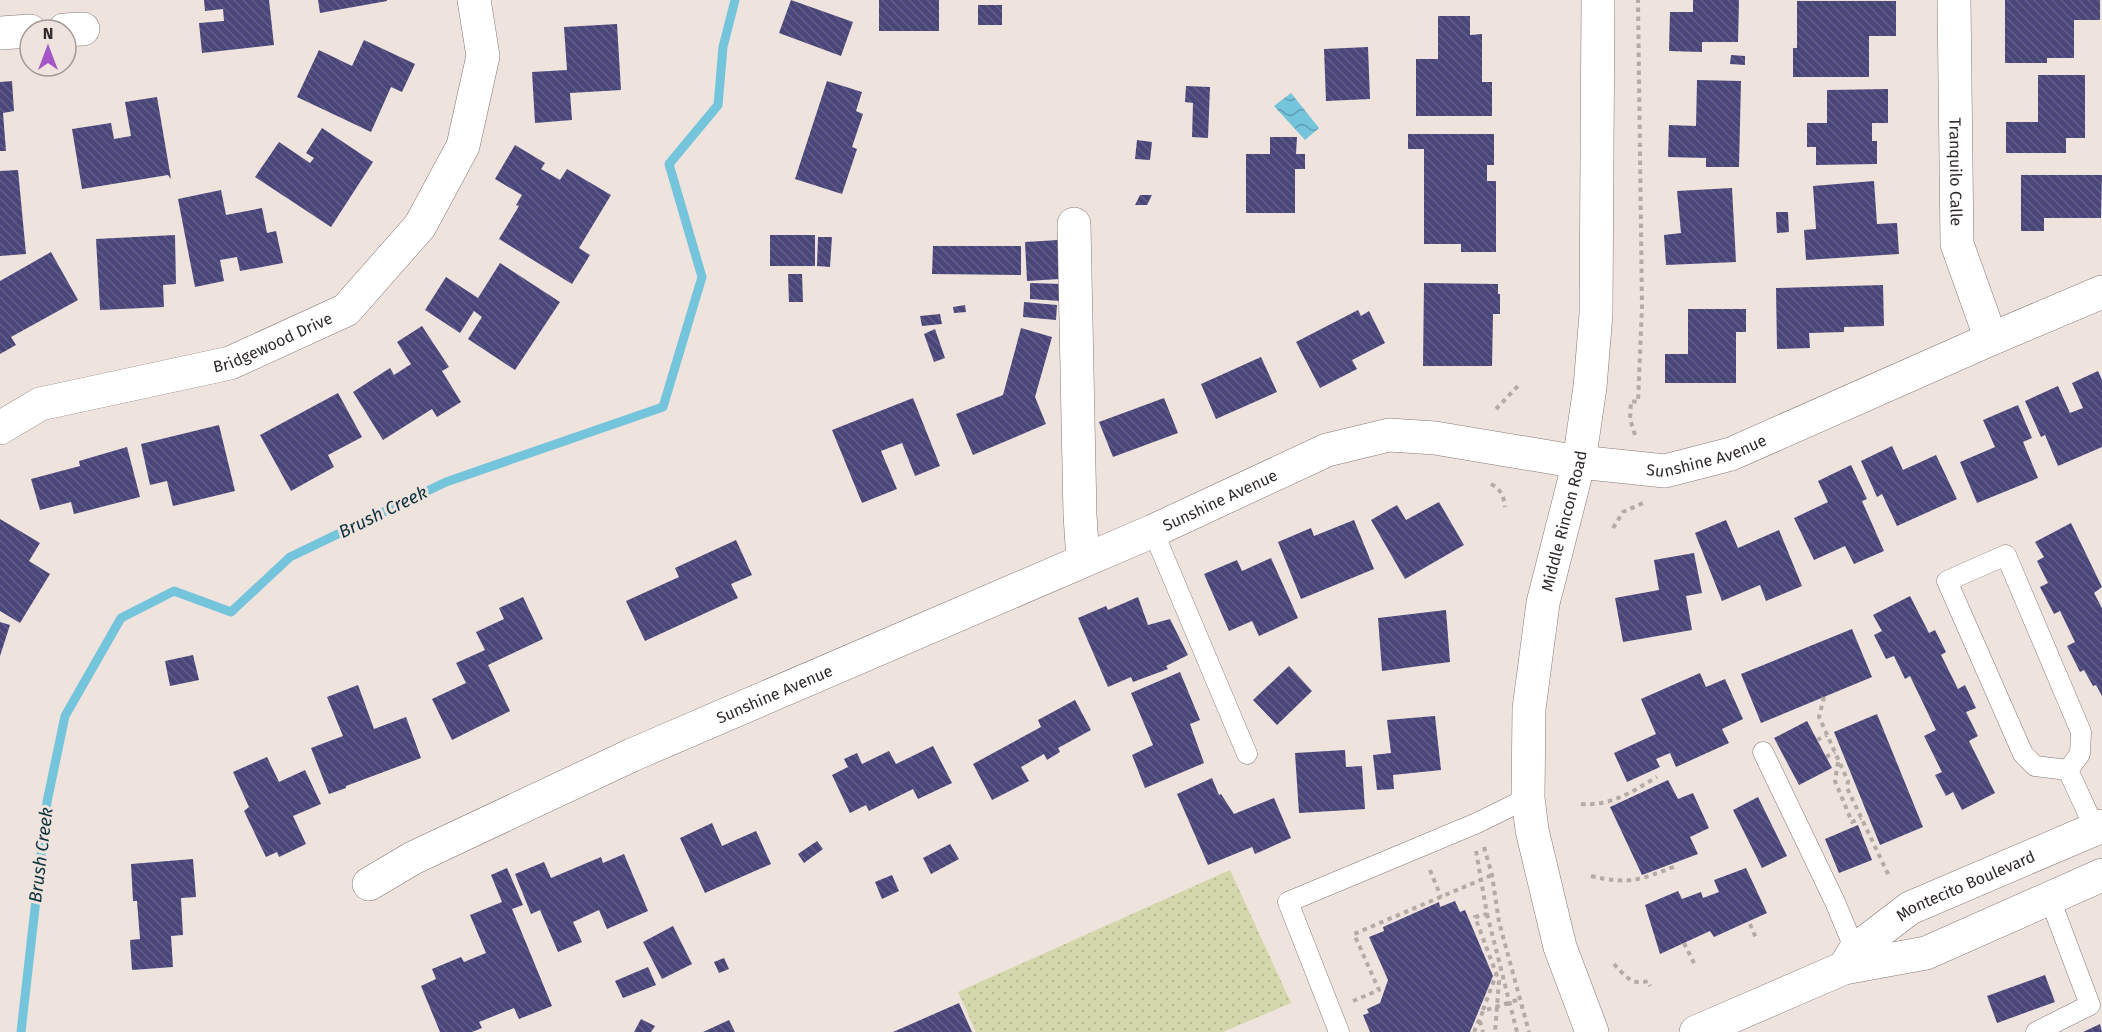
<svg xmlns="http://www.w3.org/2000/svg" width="2102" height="1032" font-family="'Fira Sans',sans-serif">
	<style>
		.grass { fill: url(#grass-dots) }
		.water { fill: url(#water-waves) }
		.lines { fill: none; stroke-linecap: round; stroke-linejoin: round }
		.stream { stroke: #74c4db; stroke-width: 9 }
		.building { fill: url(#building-back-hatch) }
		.service-casing { stroke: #847975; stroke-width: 21 }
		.minor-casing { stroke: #847975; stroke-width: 34 }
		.tertiary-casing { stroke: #847975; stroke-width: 34 }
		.secondary-casing { stroke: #847975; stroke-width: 34 }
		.path { stroke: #b4aaa6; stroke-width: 4; stroke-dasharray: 4.5 4.5; stroke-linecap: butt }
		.service { stroke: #fff; stroke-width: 20 }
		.minor { stroke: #fff; stroke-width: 33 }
		.tertiary { stroke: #fff; stroke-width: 33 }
		.secondary { stroke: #fff; stroke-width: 33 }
		.labels { text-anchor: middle; stroke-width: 6; stroke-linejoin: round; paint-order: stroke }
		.street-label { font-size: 16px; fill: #302b2a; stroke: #efe3de }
		.water-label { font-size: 18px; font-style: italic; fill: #0c333d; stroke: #efe3de }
	</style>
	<defs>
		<pattern id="grass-dots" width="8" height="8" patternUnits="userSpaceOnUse" patternTransform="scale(1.5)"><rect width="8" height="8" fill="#d4d7ab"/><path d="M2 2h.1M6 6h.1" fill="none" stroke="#b6b993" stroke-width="1.8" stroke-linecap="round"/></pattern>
		<pattern id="water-waves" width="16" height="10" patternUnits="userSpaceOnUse" patternTransform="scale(1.5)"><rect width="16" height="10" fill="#74c4db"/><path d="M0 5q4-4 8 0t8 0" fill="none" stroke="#609fb2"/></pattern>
		<pattern id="building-back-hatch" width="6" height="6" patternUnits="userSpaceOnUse" patternTransform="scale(1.5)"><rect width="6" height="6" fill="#4a467a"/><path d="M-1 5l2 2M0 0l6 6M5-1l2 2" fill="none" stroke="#625e88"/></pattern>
	</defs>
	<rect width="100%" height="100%" fill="#efe3de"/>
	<path class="grass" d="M1230 870 1291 1003 1223 1032H976L958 992Z"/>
	<path class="water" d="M1291 93 1319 128 1305 140 1274 106Z"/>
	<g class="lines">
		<path class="stream" d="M21 1032 47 802 65 716 121 618 174 591 231 612 290 557 446 482 663 407 702 277 669 164 718 105 723 47 735 0"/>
	</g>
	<path class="building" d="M204 0H269L274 45 202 53 199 23 224 21 223 9 205 11Z
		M318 0H387V1L320 13Z
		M791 0 853 22 841 56 779 33Z
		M879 0H939V31H879Z
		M1693 0H1739L1738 42H1702V52L1669 51 1670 12H1693Z
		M2005 0H2100V20H2074V58H2047V63H2005Z
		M1797 1H1896V36H1869V77H1793V48H1797Z
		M978 5H1002V25H978Z
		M1438 16H1470V35L1482 34V82H1492V116H1416V59H1438Z
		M617 24 621 90 570 93 572 120 535 123 532 72 567 70 564 27Z
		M364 40 415 64 402 92 391 87 371 132 297 97 319 50 352 66Z
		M1368 47 1370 99 1326 101 1324 49Z
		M1731 55 1745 56V65L1730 64Z
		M2038 75H2085V138H2066V153H2006V122H2038Z
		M1697 80 1741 81 1739 167H1706V158L1668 157 1669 125 1696 126Z
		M12 81 14 111 3 113 6 151H0V82Z
		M827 81 862 92 856 111 863 114 852 147 857 149 842 194 795 179Z
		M1186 86 1210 87 1208 138 1192 137 1193 103 1185 102Z
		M1888 89V123H1872V141H1877V164L1816 165V147H1807V123H1827V90Z
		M157 97 171 179 168 175 82 189 72 129 111 123 114 139 131 136 125 102Z
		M322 128 373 162 331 227 255 177 279 142 310 163 314 158 306 153Z
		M1408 134H1494V165H1487V181H1496V252H1461V244H1424V149H1408Z
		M1270 137H1297L1296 154H1305V169H1295V213H1246V154H1270Z
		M1137 140 1152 142 1150 160 1135 159Z
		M515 145 545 163 541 169 560 180 567 169 611 195 579 248 590 255 572 284 499 239 519 206 516 205 522 195 495 179Z
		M18 170 26 254 0 256V171Z
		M2021 175H2102L2101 218H2044V231H2021Z
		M1874 181 1877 224 1897 223 1899 254 1806 260 1804 230 1816 229 1813 186Z
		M1732 188 1736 262 1666 265 1664 235 1681 233 1677 191Z
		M221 190 226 215 262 208 267 233 276 231 283 263 240 271 237 257 220 260 224 281 195 287 178 199Z
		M1140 195H1152L1147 205H1135Z
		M1776 212H1788L1789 232 1777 233Z
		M175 235 176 284 163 285 164 307 100 310 96 239Z
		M770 235H815V266H770Z
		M818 237H832L830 267 817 266Z
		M1058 240 1060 279 1027 281 1025 242Z
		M933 246H1021V275L932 274Z
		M51 252 78 300 11 337 16 345 0 354V281Z
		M500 263 560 302 515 370 468 339 482 317 474 311 460 333 425 310 446 277 478 298Z
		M788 274H802L803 302H789Z
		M1030 283 1062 284 1061 301 1030 299Z
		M1424 283 1498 284V294H1500V314H1493L1492 366H1423Z
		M1883 285 1884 326 1844 327V332L1809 333 1810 348 1777 349 1776 288Z
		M1024 302 1057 305 1056 320 1023 317Z
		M965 305 966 312 954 313 953 307Z
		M1688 309H1746V332H1736V383H1665V354H1688Z
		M1358 310 1361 316 1369 311 1385 343 1352 360 1357 369 1320 388 1296 342Z
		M940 314 942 324 922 326 920 316Z
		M422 326 449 367 442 371 461 402 437 417 432 409 383 440 353 392 390 368 394 375 411 364 397 342Z
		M1021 328 1052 337 1035 397 1046 424 973 455 956 414 1003 395Z
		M935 329 945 358 934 362 924 334Z
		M1261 357 1277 392 1216 419 1201 384Z
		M2098 371 2102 380V447L2058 466 2045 435 2041 437 2025 401 2058 386 2070 413 2083 408 2072 383Z
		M338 393 362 437 328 455 334 467 291 491 260 435Z
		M913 398 940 466 915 476 902 443 881 451 897 489 862 503 832 430Z
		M1164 398 1178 433 1113 457 1099 422Z
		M2018 405 2032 438 2023 442 2038 478 1977 503 1960 462 1995 447 1983 420Z
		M219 425 235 491 173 506 167 481 150 485 141 444Z
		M1892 446 1903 470 1936 455 1957 499 1897 526 1882 494 1877 497 1861 461Z
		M127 447 140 497 74 514 71 502 40 510 31 479 80 466 79 461Z
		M1851 465 1867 499 1862 501 1884 551 1854 564 1845 546 1814 560 1794 518 1828 502 1818 481Z
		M1439 502 1464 545 1405 579 1371 520 1397 505 1406 520Z
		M0 519 40 543 29 561 50 574 20 623 0 611Z
		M1354 520 1374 569 1301 599 1278 542 1311 528 1314 536Z
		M1726 520 1738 548 1779 530 1802 586 1766 601 1760 585 1722 601 1695 533Z
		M2071 523 2102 587 2094 593 2102 608V696L2096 685 2093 686 2084 670 2080 672 2067 646 2075 642 2060 611 2054 614 2040 587 2048 583 2037 561 2044 557 2035 542Z
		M736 540 752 575 731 584 738 598 645 641 626 601 679 577 675 568Z
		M1694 553 1702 593 1686 596 1692 630 1623 642 1615 598 1659 590 1654 560Z
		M1271 558 1298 618 1259 636 1252 621 1229 631 1204 574 1237 560 1242 571Z
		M1910 596 1929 633 1935 630 1946 652 1941 655 1958 689 1965 685 1976 708 1966 712 1978 736 1969 741 1995 793 1962 810 1953 792 1946 796 1935 775 1942 772 1924 736 1936 730 1910 676 1905 679 1894 656 1886 659 1874 635 1882 631 1873 615Z
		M523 597 543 639 488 665 510 711 452 740 432 699 466 683 456 663 485 650 476 632 504 619 499 608Z
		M1138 597 1148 625 1170 619 1188 655 1166 666 1168 669 1133 682 1131 677 1108 687 1078 618 1106 606 1108 610Z
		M1446 610 1450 662 1382 671 1378 618Z
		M0 622 10 625 0 656Z
		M1852 629 1872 677 1761 723 1741 674Z
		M193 655 199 680 170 686 165 661Z
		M1289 666 1312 691 1277 725 1253 700Z
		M1180 672 1200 720 1190 724 1204 763 1145 788 1132 755 1153 745 1131 693Z
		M1700 673 1706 687 1725 679 1743 719 1722 729 1729 743 1676 767 1670 753 1656 759 1660 767 1627 782 1614 753 1656 734 1641 699Z
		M358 685 374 729 406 717 421 758 346 786V788L329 794 311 748 343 736 327 697Z
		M1075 700 1091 730 1058 748 1060 752 1047 760 1044 754 1021 767 1029 781 992 800 973 764 1041 727 1038 720Z
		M1877 714 1923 827 1880 845 1834 732Z
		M1435 716 1441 770 1393 775 1394 789 1377 790 1373 755 1391 753 1387 720Z
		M1807 721 1832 768 1799 785 1774 738Z
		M933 746 952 783 918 799 913 789 869 811 866 805 850 813 832 775 848 767 844 759 857 753 862 764 889 751 896 764Z
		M1345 750 1346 767 1362 766 1365 809 1299 813 1295 753Z
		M267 757 279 782 305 770 321 804 293 816 306 844 279 857 277 852 266 857 244 811 249 807 233 772Z
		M1212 778 1219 795 1221 794 1234 814 1274 798 1291 838 1255 854 1252 847 1208 865 1177 794Z
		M1668 780 1678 799 1693 793 1709 828 1690 837 1698 854 1642 875 1610 807Z
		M1758 797 1787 856 1762 868 1733 810Z
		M712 823 722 846 756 831 771 864 705 893 680 838Z
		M1858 825 1872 860 1839 873 1825 839Z
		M817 841 823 849 804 863 798 854Z
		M950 844 959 859 931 874 923 858Z
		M624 854 648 911 607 929 599 910 573 922 582 942 558 952 540 910 531 914 515 874 544 862 551 878 601 857 603 863Z
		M193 859 196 897 181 898 183 935 171 936 173 967 132 970 130 940 140 939 137 901H133L131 864Z
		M507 868 523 905 512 909 552 1006 519 1019 514 1008 479 1022 482 1028 472 1032H440L421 986 436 979 432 969 461 957 464 962 486 953 470 915 502 902 491 875Z
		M1746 868 1767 913 1714 937 1710 931 1660 954 1645 905 1678 891 1682 899 1701 892 1703 898 1719 892 1714 880Z
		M892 875 899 891 882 899 875 882Z
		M1455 901 1460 912 1465 910 1493 976 1470 1032H1370L1363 1015 1369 1013 1367 1009 1380 1003 1388 980 1369 937 1384 931 1383 927 1439 902 1440 907Z
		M673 926 692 964 662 979 643 942Z
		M724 958 729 969 719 973 714 962Z
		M648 967 656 985 623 998 615 981Z
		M2045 975 2055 1002 1997 1023 1987 996Z
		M959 1003 972 1032H893Z
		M641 1019 655 1026 651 1032H634Z
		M729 1020 735 1032H703Z
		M2100 1024 2102 1032H2083Z"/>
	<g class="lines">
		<defs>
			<path id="service" d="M1153 531 1247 754
				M2006 555 2081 732 2080 754 2068 770 2035 766 2023 754 1947 581Z
				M1763 752 1835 902 1855 950
				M2068 770 2095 829
				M1339 1032 1288 902 1477 823 1528 798
				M2036 1032 2090 1005 2050 899"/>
			<g id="minor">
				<path id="s1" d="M1954 0 1957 244 1991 339"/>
				<path d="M64 30 83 29"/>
				<path d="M0 33 30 31"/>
				<path d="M1074 224 1080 515 1083 560"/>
				<path id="s2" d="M0 428 40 404 230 363 346 310 420 226 463 146 483 56 474 0"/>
				<path id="s3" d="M369 884 413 858 632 755 1153 531 1327 450 1389 435 1435 438 1579 462 1665 471 1731 454 1991 339 2102 292"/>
			</g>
			<g id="tertiary">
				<path id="s4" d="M1592 1032 1560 947 1532 830 1528 798 1529 709 1543 603 1579 462 1590 387 1596 314 1598 0"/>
			</g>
			<g id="secondary">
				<path id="s5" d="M1844 968 1855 950 1910 908 2102 826"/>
				<path d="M1696 1032 1844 968 1926 953 2102 875"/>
			</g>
		</defs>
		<use href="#service" class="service-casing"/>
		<use href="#minor" class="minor-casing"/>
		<use href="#tertiary" class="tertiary-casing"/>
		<use href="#secondary" class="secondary-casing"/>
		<path class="path" d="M1496 409 1518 386
			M1635 435 1630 419 1631 401 1638 402 1642 306 1638 0
			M1491 484C1501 489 1504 497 1505 507
			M1613 528 1623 512 1643 503
			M1824 697 1819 717 1848 781 1847 788 1890 878
			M1817 740 1827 735
			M1826 757 1835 752
			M1838 762 1835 781 1852 822 1861 818
			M1581 804C1612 806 1631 792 1657 777
			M1484 847 1492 875 1499 922 1529 1032
			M1476 851 1487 914 1475 917 1499 981 1495 1032
			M1430 870 1441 897
			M1591 876C1631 885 1639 880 1676 866
			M1487 914 1517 1032
			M1750 924 1756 938
			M1684 943 1696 967
			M1614 964C1624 975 1632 986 1648 981L1650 986
			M1353 1001 1379 990 1354 934 1492 875
			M1483 1010 1496 975
			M1480 1021 1483 1032
			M1474 1032 1483 1011 1520 999"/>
		<use href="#service" class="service"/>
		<use href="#minor" class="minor"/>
		<use href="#tertiary" class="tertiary"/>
		<use href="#secondary" class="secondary"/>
	</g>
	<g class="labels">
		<g class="street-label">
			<text dy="6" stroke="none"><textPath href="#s1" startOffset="172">Tranquilo Calle</textPath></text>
			<text dy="6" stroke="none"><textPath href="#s2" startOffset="288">Bridgewood Drive</textPath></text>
			<text dy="6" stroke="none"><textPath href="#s3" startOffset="1438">Sunshine Avenue</textPath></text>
			<text dy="6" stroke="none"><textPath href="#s3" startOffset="934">Sunshine Avenue</textPath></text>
			<text dy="6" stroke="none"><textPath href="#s4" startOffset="524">Middle Rincon Road</textPath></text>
			<text dy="6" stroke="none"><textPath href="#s3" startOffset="448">Sunshine Avenue</textPath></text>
			<text dy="6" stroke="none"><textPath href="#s5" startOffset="150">Montecito Boulevard</textPath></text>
		</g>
		<g class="water-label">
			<text transform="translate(383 512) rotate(-26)" y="6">Brush Creek</text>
			<text transform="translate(41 855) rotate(-83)" y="6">Brush Creek</text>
		</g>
	</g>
	<g transform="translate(48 48)"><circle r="28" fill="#efe3de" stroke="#a39996" stroke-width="1.5"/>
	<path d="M0-4.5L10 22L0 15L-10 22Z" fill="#a456c7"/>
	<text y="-9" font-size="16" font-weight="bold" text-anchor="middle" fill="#302b2a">N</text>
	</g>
</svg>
